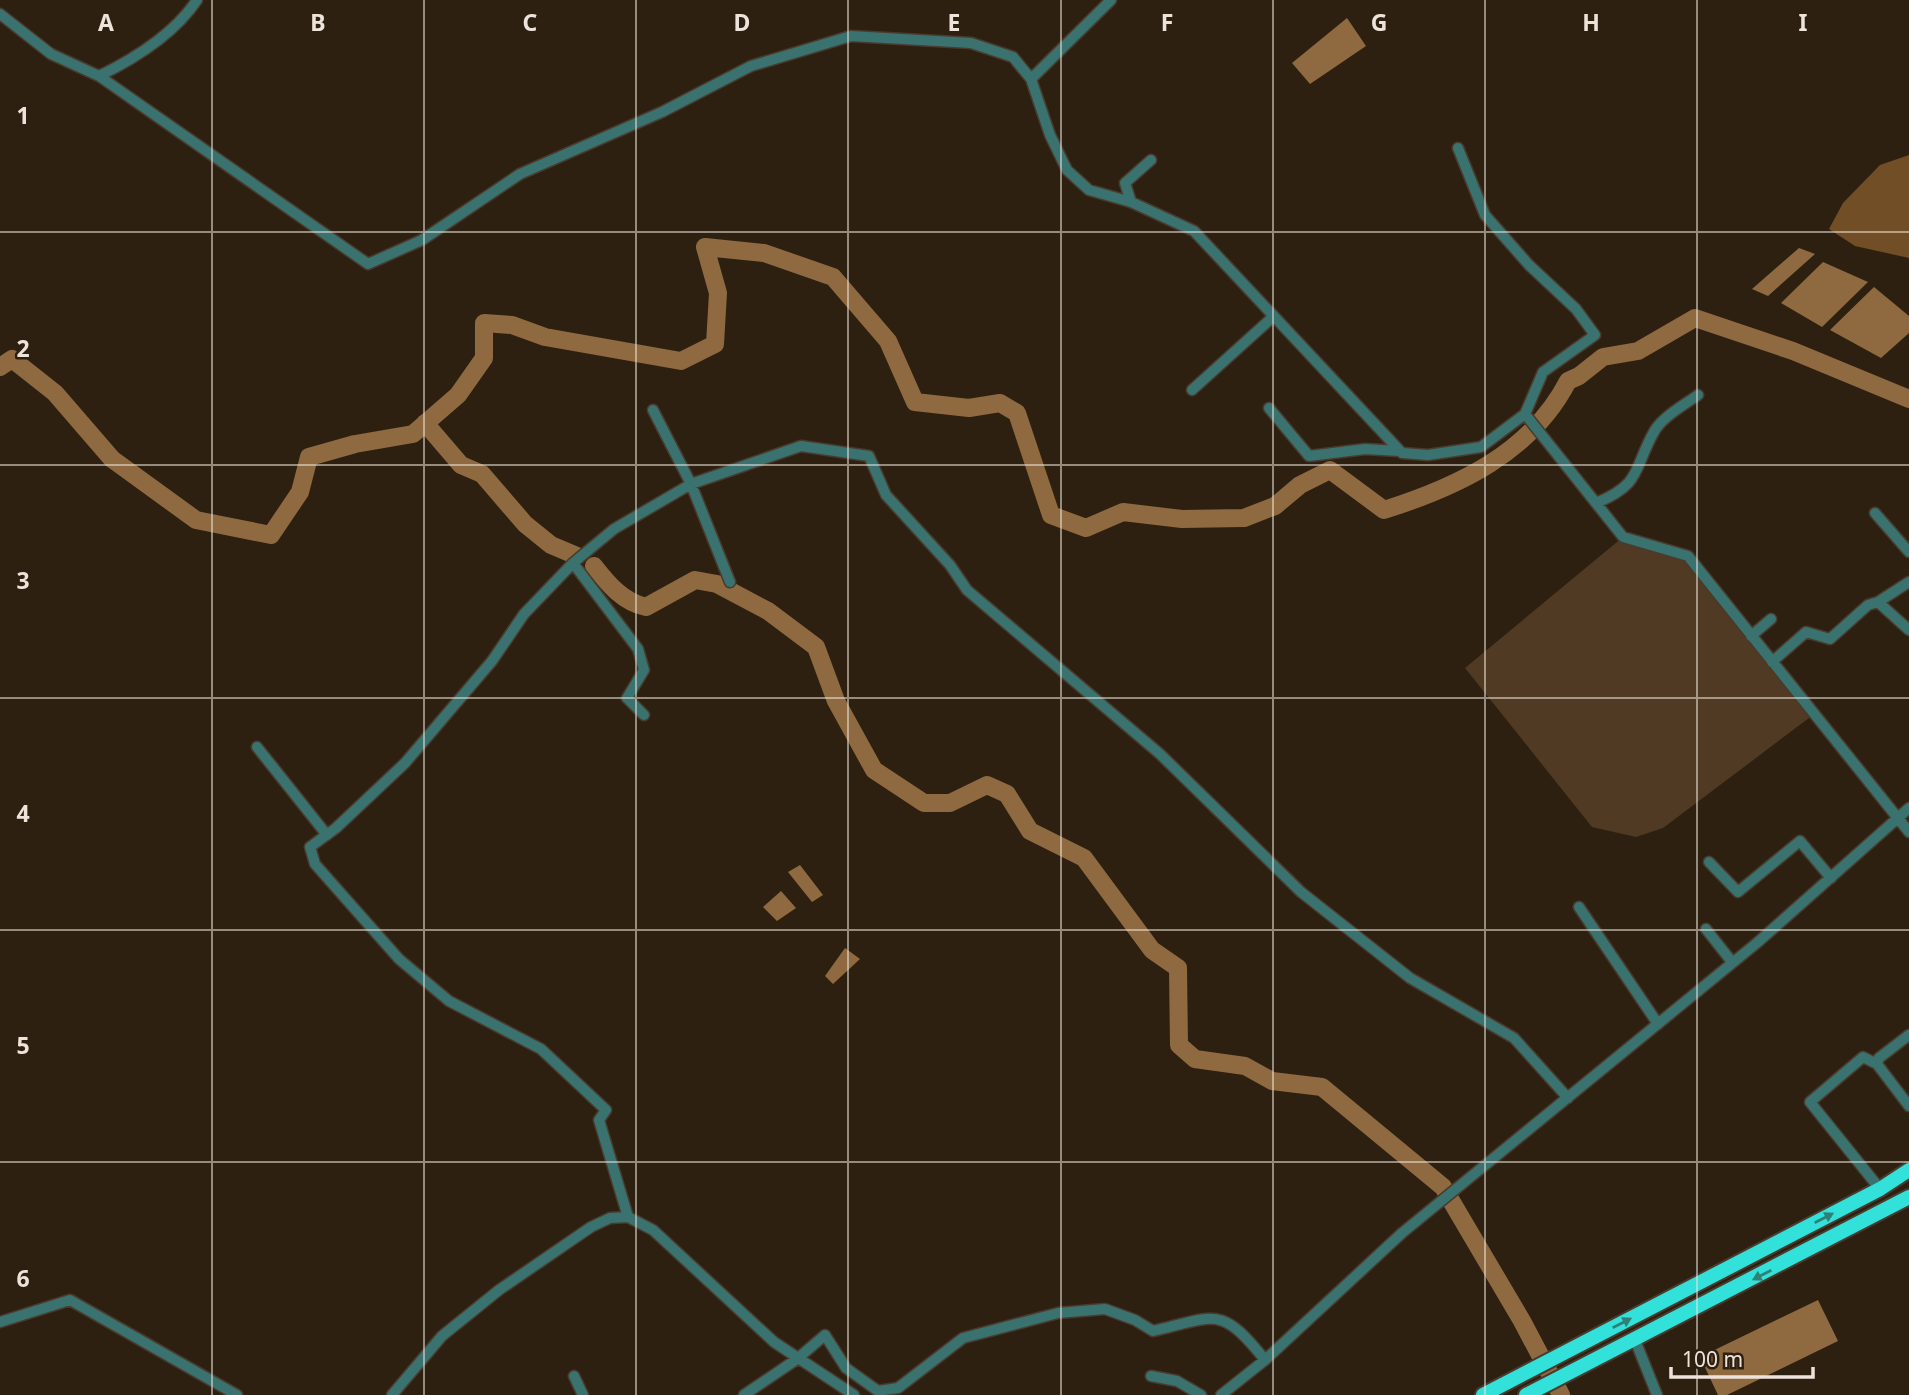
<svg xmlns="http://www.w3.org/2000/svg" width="1909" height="1395" font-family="'Noto Sans',sans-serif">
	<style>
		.green { fill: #503a23 }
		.forest { fill: #714e25 }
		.water { fill: #8f6a41 }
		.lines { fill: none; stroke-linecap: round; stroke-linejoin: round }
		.river { stroke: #8f6a41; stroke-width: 18 }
		.minor-casing { stroke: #493b2d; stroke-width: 13 }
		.highway-casing { stroke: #493b2d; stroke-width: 18 }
		.minor { stroke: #39726f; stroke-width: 10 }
		.highway { stroke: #31e1da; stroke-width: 14 }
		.oneway { fill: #308076 }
		.grid { fill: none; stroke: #ede3da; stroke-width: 2; stroke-opacity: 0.55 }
		.grid-label { font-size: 23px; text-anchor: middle; font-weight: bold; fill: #ede3da; stroke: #2e2011; stroke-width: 5; stroke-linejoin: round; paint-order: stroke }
	</style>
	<rect width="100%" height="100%" fill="#2e2011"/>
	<path class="green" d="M1623 537 1688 556 1813 715 1663 828 1636 837 1592 827 1465 668Z"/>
	<path class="forest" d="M1909 155V258L1855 246 1829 229 1843 203 1880 165Z"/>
	<path class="water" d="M1347 18 1366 46 1310 84 1292 63Z
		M1799 248 1815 254 1768 296 1752 289Z
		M1823 262 1868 282 1822 327 1781 303Z
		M1874 287 1909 316V333L1881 358 1830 330Z
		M800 865 823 895 812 902 788 872Z
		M781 891 796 908 777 921 763 907Z
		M845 948 860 959 833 984 825 976Z
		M1818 1300 1838 1341 1727 1395H1718L1700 1357Z"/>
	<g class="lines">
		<path class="river" d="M0 367 12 359 55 393 112 459 196 520 271 535 300 492 309 457 355 444 413 434 458 395 484 358V323L512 325 545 337 681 361 715 344 718 293 705 247 764 253 833 277 888 341 915 402 969 408 1000 403 1017 413 1051 515 1086 528 1123 512 1182 519 1244 518 1275 506 1300 485 1330 470 1384 510C1457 487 1531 453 1568 381L1579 376 1603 357 1638 351 1695 318 1793 351 1909 399
			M425 423 461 465 482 474 525 524 551 545 577 556
			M594 566C608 584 623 602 646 607L695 580 717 584 768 611 816 647 836 701 874 770 924 803H950L987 785 1007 794 1030 831 1084 858 1152 950 1178 968 1179 1045 1195 1059 1245 1066 1272 1081 1322 1087 1443 1187 1522 1321 1561 1395"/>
		<defs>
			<path id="minor" d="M0 14 51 54 99 76C134 59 175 33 197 0
				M99 76 368 264 422 240 520 174 662 112 751 66 851 36 971 43 1013 57 1031 79 1050 135 1067 170 1089 190 1131 202
				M1031 79 1111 0
				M1458 148 1485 215 1529 265 1576 309 1595 335 1543 372 1525 414 1623 537 1688 556 1909 832
				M1151 160 1125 183 1131 202 1194 231 1402 453 1428 455 1481 447 1525 414
				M1192 390 1274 316
				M1269 408 1309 456 1365 449 1400 451
				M653 410 691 484 730 582
				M1596 503C1643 484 1633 468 1655 430 1664 416 1684 405 1698 395
				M1875 513 1909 552
				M573 563 638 649 644 670 627 698 644 715
				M1878 602 1909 582
				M1751 636 1771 619
				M1772 662 1806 632 1830 639 1868 605 1878 602 1909 630
				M257 747 327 835
				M1709 862 1738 892 1800 841 1831 878
				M1579 907 1658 1024
				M1706 929 1732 962
				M1909 1035 1879 1058 1877 1064 1909 1106
				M1877 1064 1863 1057 1810 1102 1880 1189
				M628 1217 599 1120 606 1110 541 1049 449 1001 399 959 315 864 310 847 336 828 405 763 492 661 524 614 573 563 614 529 691 484 801 446 869 456 886 495 950 565 967 590 1160 754 1301 892 1410 978 1514 1038 1568 1098
				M0 1322 70 1300 237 1395
				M1635 1340 1657 1395
				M574 1376 583 1395
				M1151 1376 1177 1381 1201 1395
				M392 1395 442 1336 499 1290 591 1227 610 1218 628 1217 653 1230 774 1342 854 1395
				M744 1395 797 1359 825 1335 846 1368 878 1391 898 1388 963 1338 1058 1313 1105 1309 1135 1320 1153 1331C1216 1316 1221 1305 1265 1360
				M1221 1395 1265 1360 1402 1233 1758 942 1909 808"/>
			<path id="highway" d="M1483 1395 1880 1189 1909 1170
				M1526 1395 1909 1197"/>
		</defs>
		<use href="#minor" class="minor-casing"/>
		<use href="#highway" class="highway-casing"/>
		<use href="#minor" class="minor"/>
		<use href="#highway" class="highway"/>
	</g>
	<defs><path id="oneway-solid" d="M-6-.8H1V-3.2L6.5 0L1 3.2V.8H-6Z" transform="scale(1.75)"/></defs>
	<g class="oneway">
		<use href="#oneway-solid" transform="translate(1824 1218) rotate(-27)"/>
		<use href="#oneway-solid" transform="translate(1762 1275) rotate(153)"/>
		<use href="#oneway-solid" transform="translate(1622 1323) rotate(-27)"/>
	</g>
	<path class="grid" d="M212 0V1395M424 0V1395M636 0V1395M848 0V1395M1061 0V1395M1273 0V1395M1485 0V1395M1697 0V1395M0 232H1909M0 465H1909M0 698H1909M0 930H1909M0 1162H1909"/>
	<g class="grid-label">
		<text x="106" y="31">A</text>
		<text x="318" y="31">B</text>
		<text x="530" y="31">C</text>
		<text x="742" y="31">D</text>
		<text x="954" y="31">E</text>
		<text x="1167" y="31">F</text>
		<text x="1379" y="31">G</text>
		<text x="1591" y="31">H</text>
		<text x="1803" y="31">I</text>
		<text x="23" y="124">1</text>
		<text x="23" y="357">2</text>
		<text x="23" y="589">3</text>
		<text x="23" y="822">4</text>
		<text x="23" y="1054">5</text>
		<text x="23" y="1287">6</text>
	</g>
	<path d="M1671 1367v10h142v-10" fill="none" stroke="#ede3da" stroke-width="3.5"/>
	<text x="1682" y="1367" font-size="21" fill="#ede3da" stroke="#2e2011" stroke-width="5" paint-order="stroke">100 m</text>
</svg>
